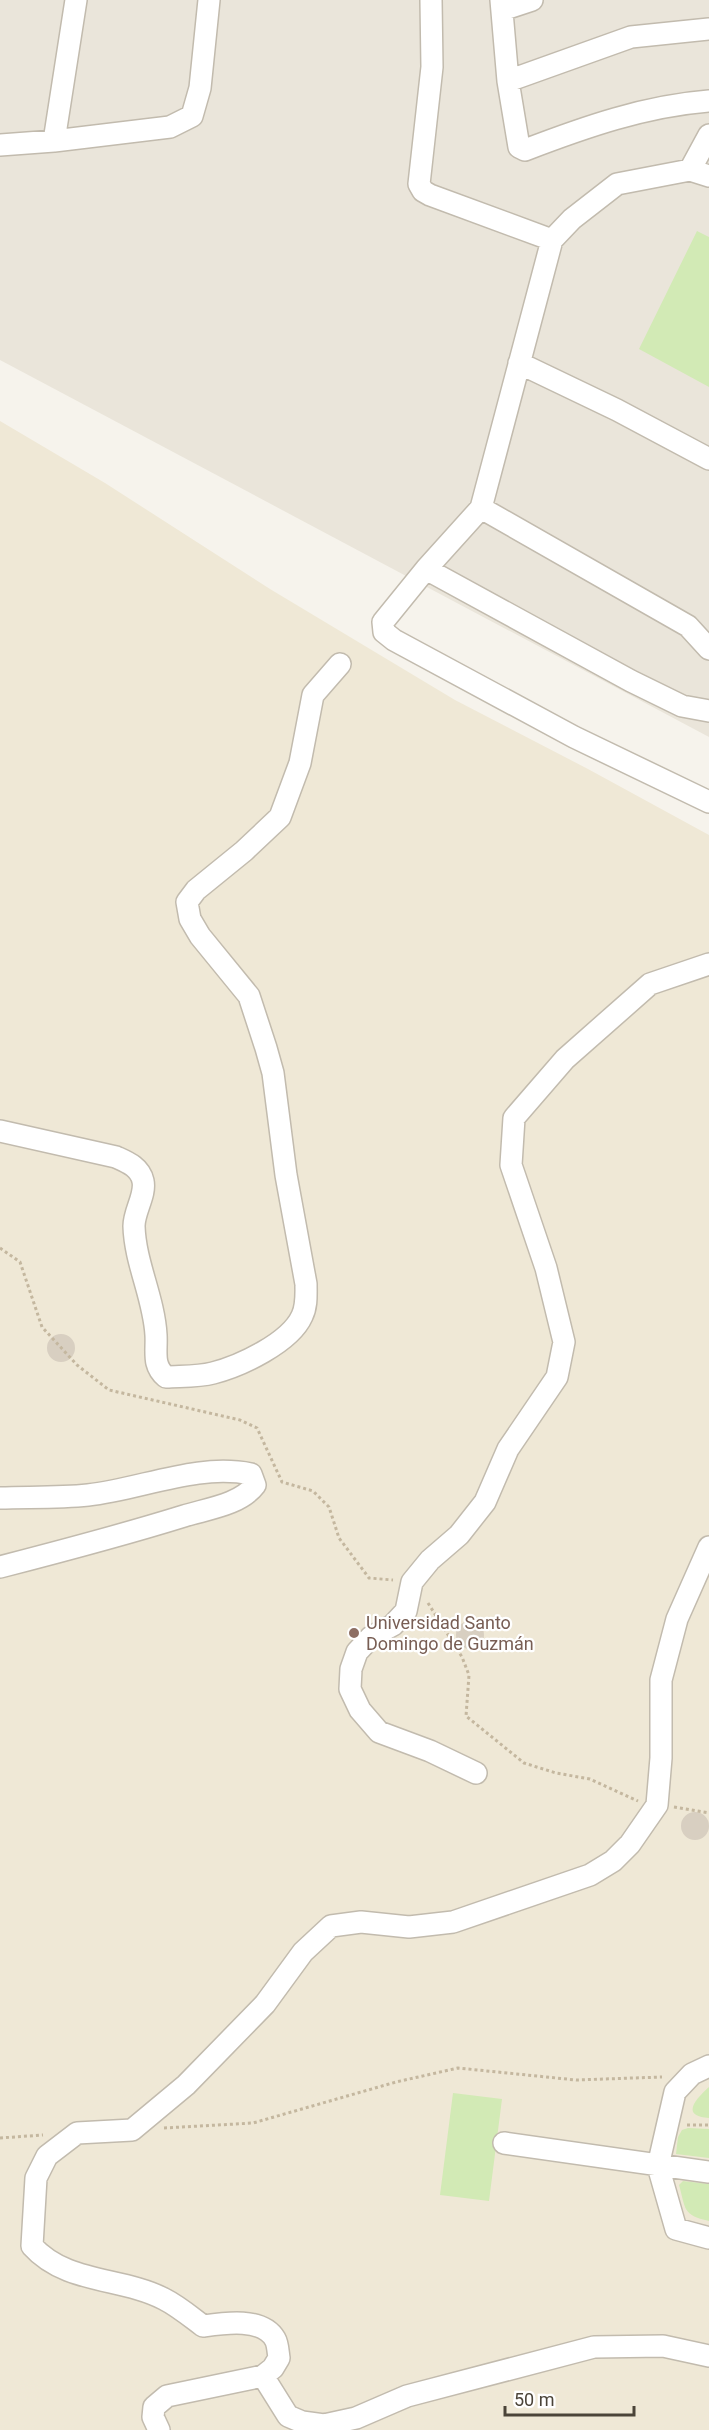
<svg xmlns="http://www.w3.org/2000/svg" width="709" height="2430" font-family="Roboto,sans-serif">
	<style>
		.residential { fill: #eae5da }
		.education { fill: #efe8d6 }
		.green { fill: #d2eab5 }
		.building { fill: #d8cfc1 }
		.lines { fill: none; stroke-linecap: round; stroke-linejoin: round }
		.minor-casing { stroke: #c2bbae; stroke-width: 24 }
		.path { stroke: #c4b79f; stroke-width: 3; stroke-dasharray: 3 3; stroke-linecap: butt }
		.minor { stroke: #fff; stroke-width: 21 }
		.education-dot { fill: #8d6e63; stroke: #fff; stroke-width: 2 }
		.labels { text-anchor: middle; stroke-width: 4.5; stroke-linejoin: round; paint-order: stroke }
		.education-label { font-size: 18px; fill: #785e54; stroke: #fff; text-anchor: start }
	</style>
	<rect width="100%" height="100%" fill="#f6f3ec"/>
	<path class="residential" d="M0 0H709V737L0 360Z"/>
	<path class="education" d="M0 421 105 483 270 589 455 700 588 769 709 835V2430H0Z"/>
	<path class="green" d="M697 231 709 237V387L639 349Z
		M709 2087V2118C679 2116 697 2098 709 2087Z
		M453 2093 502 2099 489 2201 440 2195Z
		M688 2128 709 2129V2158L676 2154 678 2137 682 2130Z
		M683 2181 709 2184V2221C682 2215 686 2209 679 2185Z"/>
	<path class="building" d="M47 1348a14 14 0 1 1 28 0a14 14 0 1 1-28 0Z
		M456 1635a14 14 0 1 1 28 0a14 14 0 1 1-28 0Z
		M681 1826a14 14 0 1 1 28 0a14 14 0 1 1-28 0Z"/>
	<g class="lines">
		<defs>
			<path id="minor" d="M431 0 432 67 419 184 423 191 430 195 552 240
				M501 0 508 81 519 147 525 150C585 127 645 106 709 101
				M502 10 532 0
				M508 81 631 37 709 29
				M54 141 76 0
				M0 145 54 141 170 127 192 116 200 88 209 0
				M690 170 709 135
				M709 176 690 170 617 184 572 219 552 240 481 508 426 569 383 622 384 632 394 640 574 737 709 802
				M519 363 617 410 709 459
				M481 508 688 626 709 649
				M426 569 631 681 682 706 709 711
				M0 1131 116 1157C127 1162 140 1167 143 1181 146 1195 134 1211 134 1226 135 1263 154 1298 156 1335 157 1352 152 1365 166 1377 181 1376 198 1377 213 1373 240 1366 290 1343 302 1316 307 1306 306 1295 306 1284L286 1175 273 1073 266 1048 249 996 200 936 190 919 187 902 196 890 244 851 280 817 300 763 313 695 340 664
				M0 1498C29 1497 59 1498 88 1495 142 1489 197 1463 251 1474L255 1485C240 1505 206 1509 184 1516 123 1535 62 1551 0 1567
				M476 1773 430 1751 379 1732 360 1710 350 1689 351 1669 357 1652 371 1637 393 1625 406 1611 412 1582 430 1560 459 1535 485 1502 508 1449 557 1377 564 1342 546 1268 511 1165 514 1118 565 1059 650 984 709 964
				M709 2066 692 2074 675 2092 658 2166 676 2229 709 2238
				M504 2143 709 2172
				M263 2376 288 2416 302 2422 324 2425 356 2418 407 2396 594 2347 663 2346 709 2356
				M159 2430 153 2417 154 2407 167 2396 263 2376 273 2368 279 2358C278 2352 278 2344 275 2339 262 2317 224 2323 203 2326 191 2317 178 2306 164 2299 122 2277 66 2284 32 2246L36 2178 47 2156 77 2133 132 2130 186 2085 265 2004 303 1952 331 1926 361 1922 409 1927 453 1922 590 1875 613 1861 630 1844 657 1805 661 1758V1680L677 1619 709 1547"/>
		</defs>
		<use href="#minor" class="minor-casing"/>
		<path class="path" d="M0 1248 20 1262 42 1327 77 1365 109 1390 240 1420 257 1428 282 1482 313 1491 329 1507 339 1538 369 1578 393 1580
			M428 1603 462 1657 469 1675 466 1716 524 1763 556 1773 590 1779 638 1801
			M674 1807 709 1813
			M687 2125H709
			M164 2128 253 2123 396 2082 458 2068 576 2080 662 2077
			M0 2138 43 2135"/>
		<use href="#minor" class="minor"/>
	</g>
	<circle class="education-dot" cx="354" cy="1633" r="6"/>
	<g class="labels">
		<g class="education-label">
			<text x="366" y="1629">Universidad Santo<tspan x="366" dy="21">Domingo de Guzmán</tspan></text>
		</g>
	</g>
	<path d="M505 2406v9h129v-9" fill="none" stroke="#4b4439" stroke-width="3"/>
	<text x="514" y="2406" font-size="18" fill="#4b4439" stroke="#ffffff" stroke-width="4.5" paint-order="stroke">50 m</text>
</svg>
